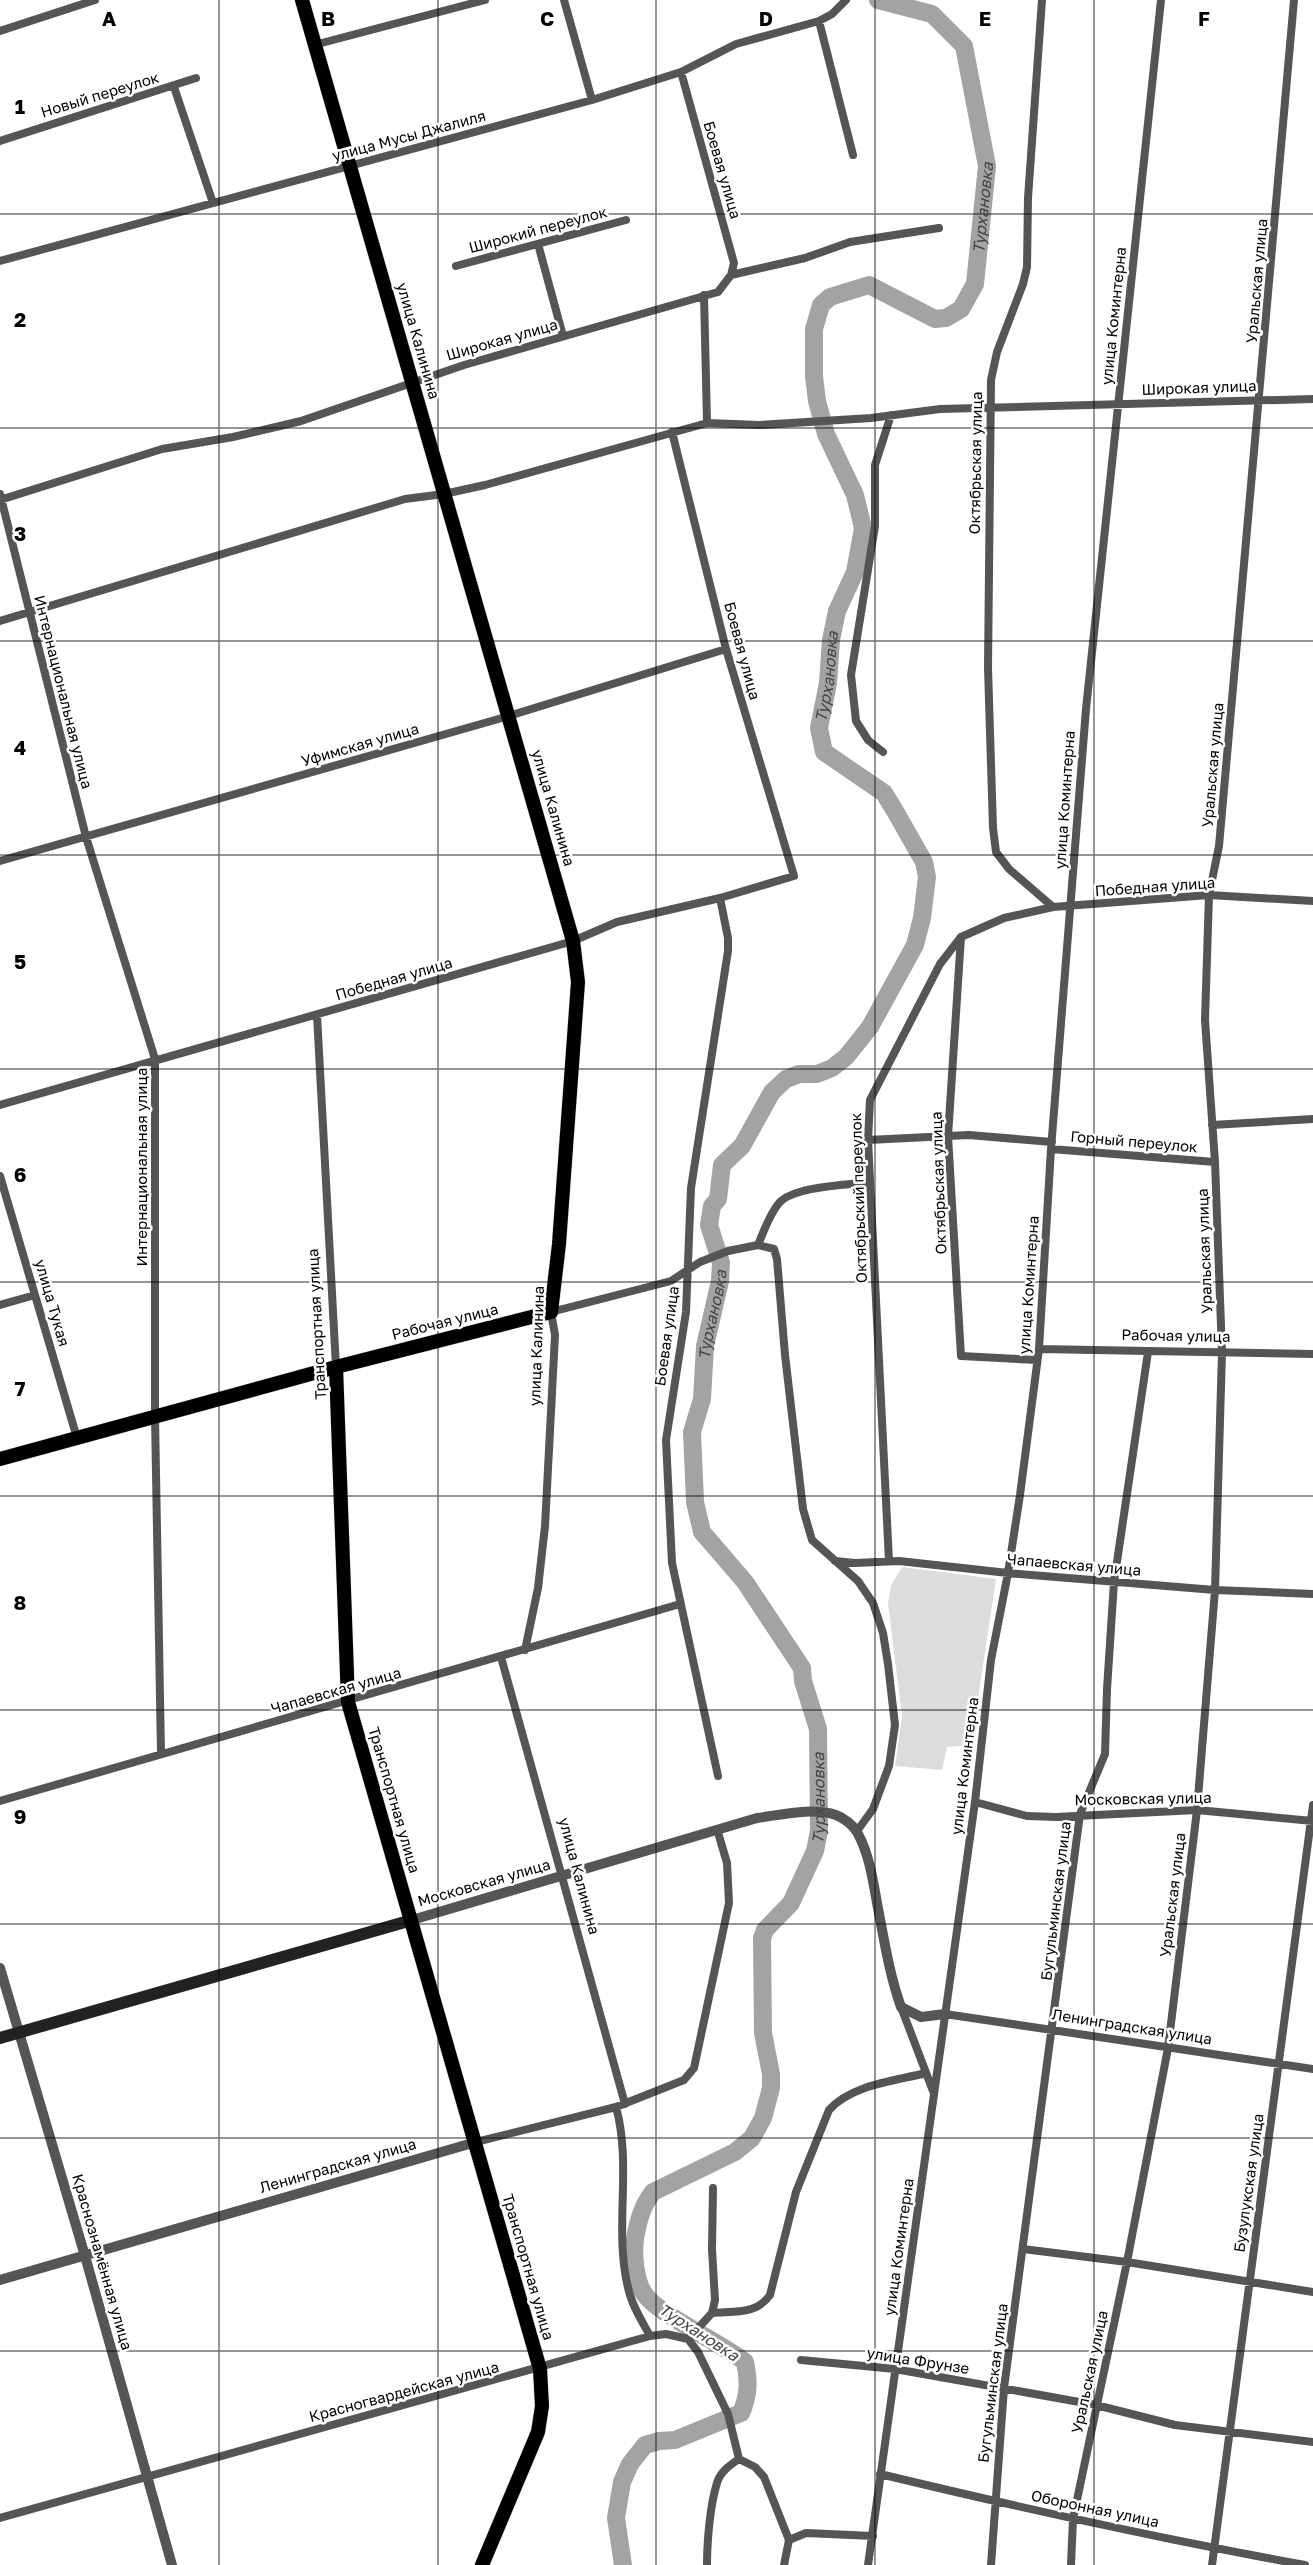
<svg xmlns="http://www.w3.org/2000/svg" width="1313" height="2565" font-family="'Golos Text',sans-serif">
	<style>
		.green { fill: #dcdcdc }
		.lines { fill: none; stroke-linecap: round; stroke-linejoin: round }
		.river { stroke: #a3a3a3; stroke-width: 18 }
		.primary-casing { stroke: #dbdbdb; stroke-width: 15 }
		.minor { stroke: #555; stroke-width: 8 }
		.tertiary { stroke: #555; stroke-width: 10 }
		.secondary { stroke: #222; stroke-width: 12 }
		.primary { stroke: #000; stroke-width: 14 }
		.grid { fill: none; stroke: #000; stroke-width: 1.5; stroke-opacity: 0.55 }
		.labels { text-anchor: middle; stroke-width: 5; stroke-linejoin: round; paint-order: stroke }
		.street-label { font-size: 15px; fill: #000; stroke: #fff }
		.water-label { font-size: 16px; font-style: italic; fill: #444; stroke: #fff }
		.grid-label { font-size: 20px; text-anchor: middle; font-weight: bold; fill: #000; stroke: #fff; stroke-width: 5; stroke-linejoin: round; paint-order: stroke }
	</style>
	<rect width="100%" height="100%" fill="#fff"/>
	<path class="green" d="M902 1567 996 1579 971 1745 947 1747 942 1770 895 1766 902 1716 888 1603 891 1585Z"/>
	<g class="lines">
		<path class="river" id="s1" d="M623 2565 616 2518 622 2482 630 2464 645 2445 659 2441 675 2440 741 2413C749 2395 749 2381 745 2362 722 2343 656 2314 643 2292 635 2278 633 2254 635 2239 638 2221 642 2206 653 2192L735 2152 752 2138 763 2118 771 2088V2074L763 2033 762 1938 765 1930 791 1903 815 1851 819 1831 818 1729 803 1681 802 1668 745 1582 702 1532 695 1502 692 1432 702 1399 705 1346 720 1281 721 1263 709 1225 712 1206 718 1199 722 1165 742 1146 772 1092 786 1079 799 1074H817L832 1068 846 1057 870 1027 915 945 922 918 927 877 924 862 895 811 884 793 824 752 819 728 828 683 831 640 837 611 855 572 863 528 855 495 826 434 817 401 814 376V329L821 305 830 297 869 285 935 319 946 318 961 309 975 284 987 166 964 46 932 14 878 0"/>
		<defs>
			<path id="primary" d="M336 1367 348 1702 540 2369 542 2406 538 2432 482 2565
				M0 1459 336 1367 551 1312 559 1244 578 982 573 941 302 0"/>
		</defs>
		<use href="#primary" class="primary-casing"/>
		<path class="minor" d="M564 0 592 100
			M1042 0 1028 198 1027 267 1023 284 997 352 991 380 988 668 993 828 996 852 1009 869 1053 907
			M819 21 853 155
			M0 31 95 0
			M314 45 485 0
			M681 72 734 263 731 275
			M174 87 213 203
			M0 141 196 78
			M538 244 563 336
			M0 261 592 100 681 72 736 44 819 21 832 14 846 0
			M456 266 626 220
			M704 295 707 423
			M0 494 86 837 155 1059V1417L161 1753
			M0 500 162 449 233 437 301 421 464 365 718 292 731 275 805 258 850 242 939 228
			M0 621 405 499 444 494 485 485 707 423 760 425 871 418 940 409 1313 399
			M883 752 868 740 856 721 851 675 875 526V465L891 415
			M0 861 509 716 726 649
			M961 937 948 1136 961 1356 1037 1360
			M317 1015 336 1367
			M0 1105 573 941 617 922 720 898 794 876 726 649 672 432
			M1212 1125 1313 1119
			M868 1140 969 1135 1052 1142
			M1051 1149 1215 1162
			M0 1176 77 1438
			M758 1245C764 1231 769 1215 779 1203 794 1186 847 1185 870 1182
			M0 1305 35 1295
			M1039 1349 1313 1354
			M835 1561 855 1563 899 1561 1008 1573 1215 1590 1313 1594
			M889 1561 868 1140 870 1100 940 964 961 937 1004 918 1053 907 1209 895 1313 901
			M525 1650 538 1588 545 1526 555 1335 551 1312 671 1281 700 1262 728 1251 758 1245 774 1249 777 1259 785 1355 803 1509 812 1540 858 1581 873 1603 883 1633 888 1664 895 1725 889 1766 873 1809 857 1831
			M501 1657 625 2104
			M718 1776 672 1563 666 1440 686 1312 691 1188 728 951V938L720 898
			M0 1801 680 1604
			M975 1802 1027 1816 1056 1817 1197 1810 1313 1821
			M901 2007 933 2091
			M945 2014 1313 2069
			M616 2107C633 2168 612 2234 630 2295 634 2309 643 2323 650 2336
			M476 2142 616 2107 684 2080 694 2068 729 1903 727 1863 717 1829
			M1023 2249 1127 2262 1313 2292
			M712 2313C734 2311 756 2315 770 2295L796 2192 829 2110C851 2085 894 2081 926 2073
			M688 2339 712 2313 715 2300 712 2249 713 2188
			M801 2360 895 2369 1096 2405 1175 2425 1313 2442
			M739 2459 755 2467 764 2477 789 2540
			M880 2474C1021 2508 1162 2539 1305 2565
			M0 2518 650 2336 666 2334 688 2339 698 2352 728 2414 739 2459
			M789 2540 806 2533 873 2536
			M707 2565C707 2542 710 2505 717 2483 720 2472 730 2465 739 2459
			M784 2565 789 2540
			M868 2565 975 1802 991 1660 1008 1573 1020 1495 1039 1349 1051 1149 1086 709 1161 0
			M991 2565 1004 2388 1080 1814 1105 1754 1107 1689 1114 1582 1148 1352
			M1071 2565 1073 2519 1127 2262 1168 2048 1197 1810 1215 1590 1222 1353 1215 1162 1205 1020 1209 895 1219 846 1294 0
			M1212 2565 1313 1805"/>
		<path class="tertiary" d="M412 1920 757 1818C781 1815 812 1807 836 1815 844 1818 853 1825 857 1832 869 1853 873 1880 877 1903 884 1939 889 1973 901 2007L921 2017 945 2014
			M0 1968 85 2256 172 2565
			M0 2280 476 2142"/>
		<path class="secondary" d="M0 2038 412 1920"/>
		<use href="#primary" class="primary"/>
	</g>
	<path class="grid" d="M219 0V2565M438 0V2565M656 0V2565M875 0V2565M1094 0V2565M0 214H1313M0 428H1313M0 641H1313M0 855H1313M0 1069H1313M0 1282H1313M0 1496H1313M0 1710H1313M0 1924H1313M0 2138H1313M0 2351H1313"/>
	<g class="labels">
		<g class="street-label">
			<text transform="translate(100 95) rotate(-17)" y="5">Новый переулок</text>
			<text transform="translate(409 136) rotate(-15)" y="5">улица Мусы Джалиля</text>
			<text transform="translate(722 170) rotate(74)" y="5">Боевая улица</text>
			<text transform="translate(538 230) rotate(-15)" y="5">Широкий переулок</text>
			<text transform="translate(1257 281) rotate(-85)" y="5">Уральская улица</text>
			<text transform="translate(1114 316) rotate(-84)" y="5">улица Коминтерна</text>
			<text transform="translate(502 340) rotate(-16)" y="5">Широкая улица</text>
			<text transform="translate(418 341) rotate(74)" y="5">улица Калинина</text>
			<text transform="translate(1199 388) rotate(-2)" y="5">Широкая улица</text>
			<text transform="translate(976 463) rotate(-89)" y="5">Октябрьская улица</text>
			<text transform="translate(742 651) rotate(75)" y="5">Боевая улица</text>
			<text transform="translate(63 692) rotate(76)" y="5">Интернациональная улица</text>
			<text transform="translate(360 745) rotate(-16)" y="5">Уфимская улица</text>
			<text transform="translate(1213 765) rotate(-85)" y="5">Уральская улица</text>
			<text transform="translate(1065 800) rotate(-86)" y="5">улица Коминтерна</text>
			<text transform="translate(553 808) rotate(74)" y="5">улица Калинина</text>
			<text transform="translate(1155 887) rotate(-4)" y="5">Победная улица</text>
			<text transform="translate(394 979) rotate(-16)" y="5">Победная улица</text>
			<text transform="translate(1134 1142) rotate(5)" y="5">Горный переулок</text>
			<text transform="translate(142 1167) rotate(-90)" y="5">Интернациональная улица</text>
			<text transform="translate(939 1183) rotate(-92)" y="5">Октябрьская улица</text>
			<text transform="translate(859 1198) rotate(-92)" y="5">Октябрьский переулок</text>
			<text transform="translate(1205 1251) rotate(-92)" y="5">Уральская улица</text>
			<text transform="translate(1029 1285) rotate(-86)" y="5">улица Коминтерна</text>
			<text transform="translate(52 1303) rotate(74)" y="5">улица Тукая</text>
			<text transform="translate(445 1322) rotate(-14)" y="5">Рабочая улица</text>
			<text transform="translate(317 1324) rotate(-93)" y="5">Транспортная улица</text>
			<text transform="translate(667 1336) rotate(-82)" y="5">Боевая улица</text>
			<text transform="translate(1176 1336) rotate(1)" y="5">Рабочая улица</text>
			<text transform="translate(537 1346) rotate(-88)" y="5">улица Калинина</text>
			<text transform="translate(1074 1565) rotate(5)" y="5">Чапаевская улица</text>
			<text transform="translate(336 1691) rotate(-16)" y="5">Чапаевская улица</text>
			<text transform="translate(965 1766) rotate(-83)" y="5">улица Коминтерна</text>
			<text transform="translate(1143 1799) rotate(-1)" y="5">Московская улица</text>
			<text transform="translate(394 1800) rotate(74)" y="5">Транспортная улица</text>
			<text transform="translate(579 1876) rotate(75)" y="5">улица Калинина</text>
			<text transform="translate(484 1883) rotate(-16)" y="5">Московская улица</text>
			<text transform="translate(1173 1895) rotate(-83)" y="5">Уральская улица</text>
			<text transform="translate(1056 1901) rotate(-83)" y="5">Бугульминская улица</text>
			<text transform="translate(1132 2027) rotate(9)" y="5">Ленинградская улица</text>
			<text transform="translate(338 2166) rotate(-16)" y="5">Ленинградская улица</text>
			<text transform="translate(1249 2183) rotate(-82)" y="5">Бузулукская улица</text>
			<text transform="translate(899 2247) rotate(-82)" y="5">улица Коминтерна</text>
			<text transform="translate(102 2262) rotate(74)" y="5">Краснознамённая улица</text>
			<text transform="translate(528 2267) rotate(74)" y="5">Транспортная улица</text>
			<text transform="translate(918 2361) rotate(9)" y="5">улица Фрунзе</text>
			<text transform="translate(1090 2372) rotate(-78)" y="5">Уральская улица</text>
			<text transform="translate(993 2383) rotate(-83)" y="5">Бугульминская улица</text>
			<text transform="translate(404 2392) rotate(-15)" y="5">Красногвардейская улица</text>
			<text transform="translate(1095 2509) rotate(12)" y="5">Оборонная улица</text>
		</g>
		<g class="water-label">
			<text dy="6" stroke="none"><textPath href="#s1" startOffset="2931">Турхановка</textPath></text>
			<text dy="6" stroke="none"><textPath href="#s1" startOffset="2283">Турхановка</textPath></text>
			<text dy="6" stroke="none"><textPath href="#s1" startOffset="1508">Турхановка</textPath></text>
			<text dy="6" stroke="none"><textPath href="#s1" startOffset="986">Турхановка</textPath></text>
			<text transform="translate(699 2332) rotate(33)" y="6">Турхановка</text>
		</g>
	</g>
	<g class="grid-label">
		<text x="109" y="26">A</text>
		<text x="328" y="26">B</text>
		<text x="547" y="26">C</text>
		<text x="766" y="26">D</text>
		<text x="985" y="26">E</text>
		<text x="1204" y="26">F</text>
		<text x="20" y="114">1</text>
		<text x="20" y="327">2</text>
		<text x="20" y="541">3</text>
		<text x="20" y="755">4</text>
		<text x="20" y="969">5</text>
		<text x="20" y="1182">6</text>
		<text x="20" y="1396">7</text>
		<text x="20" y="1610">8</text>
		<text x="20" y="1824">9</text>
	</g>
</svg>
